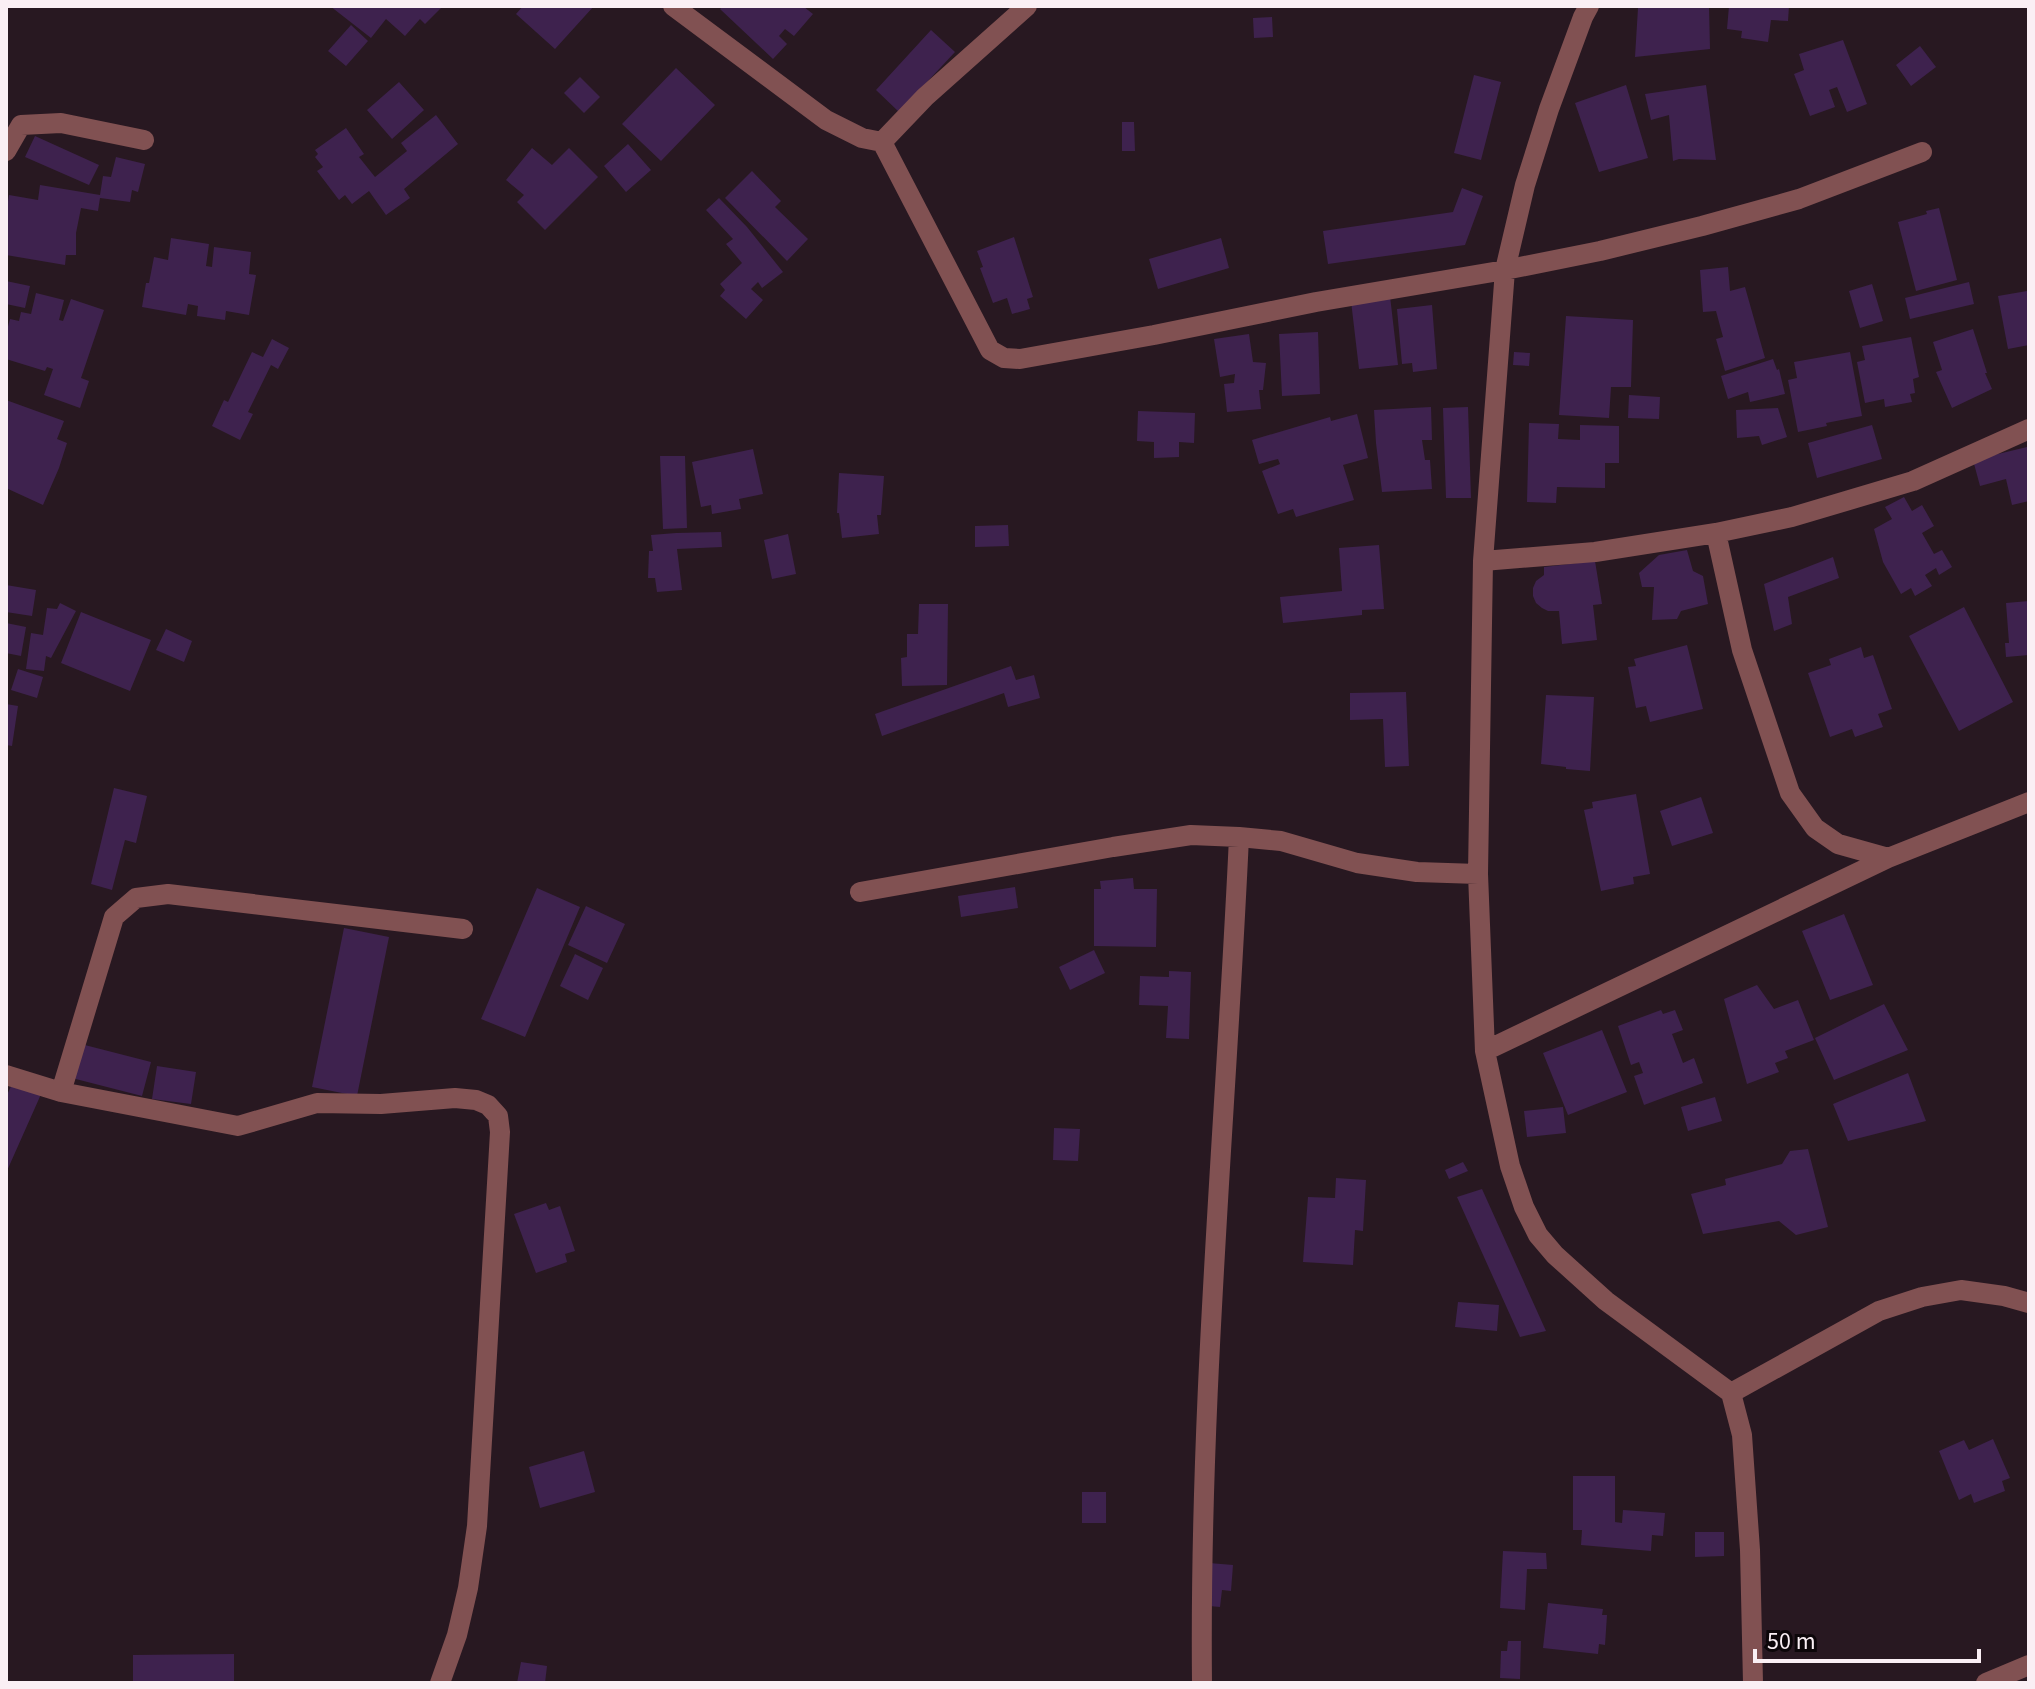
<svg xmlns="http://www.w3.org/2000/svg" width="2035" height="1689" font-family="'Source Sans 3',sans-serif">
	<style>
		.building { fill: #3e224e }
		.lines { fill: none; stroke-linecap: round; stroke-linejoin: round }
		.minor { stroke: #815152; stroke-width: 20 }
	</style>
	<rect width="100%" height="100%" fill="#281821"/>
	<path class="building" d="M330 6H443L425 24 420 19 405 36 386 19 371 38Z
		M523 6H594L555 49 516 14Z
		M723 6H806L804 7 813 14 794 36 785 29 779 36 787 44 773 59 720 9Z
		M1659 6H1709L1710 49 1635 57 1638 8Z
		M1729 6H1789L1788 21 1771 20 1768 42 1741 38 1742 31 1727 29Z
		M1272 17 1273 37 1254 38 1253 18Z
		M351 25 368 41 346 66 328 51Z
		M931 30 955 52 899 112 876 90Z
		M1843 40 1867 104 1847 112 1837 87 1829 90 1835 107 1810 116 1794 74 1804 70 1799 54Z
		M1920 46 1936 67 1911 86 1896 65Z
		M676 68 715 105 661 161 622 124Z
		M1474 75 1501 82 1481 160 1454 153Z
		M580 77 600 97 584 113 564 93Z
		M399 82 424 110 392 139 367 110Z
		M1626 85 1648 158 1599 172 1575 103Z
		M1706 85 1716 160 1679 159 1673 161 1669 115 1651 120 1645 94Z
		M436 115 458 144 404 189 410 198 386 215 369 191 352 204 345 195 339 200 317 171 323 167 315 157 318 154 315 150 346 128 364 154 359 157 375 177 407 151 401 143Z
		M1122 122H1134L1135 151H1122Z
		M35 136 99 165 89 185 25 157Z
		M628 144 651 170 626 192 604 166Z
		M532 148 552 165 569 148 598 177 545 230 517 202 524 195 506 180Z
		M116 157 145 164 138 192 132 190 130 202 100 198 98 211 81 208 76 233V255H66L65 265 6 255V214L9 195 38 200 40 185 100 195 103 176 111 177Z
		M752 171 781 201 775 207 808 239 787 261 725 198Z
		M1462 188 1483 196 1465 245 1328 264 1323 231 1453 212Z
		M719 198 747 227 783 272 762 288 758 282 751 289 763 300 746 319 720 296 725 290 720 284 742 263 726 244 733 239 706 210Z
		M1939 208 1957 280 1916 291 1898 222 1927 214 1926 211Z
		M1014 237 1033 297 1027 299 1030 309 1012 314 1007 298 993 303 980 268 983 267 977 251Z
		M171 238 209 244 206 266 212 267 214 247 251 252 249 274 256 275 249 315 226 311 225 320 197 316 198 306 188 304 186 315 142 307 146 283H149L154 257 168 260Z
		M1221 238 1229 268 1158 289 1149 259Z
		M1728 267 1730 291 1745 287 1765 358 1725 371 1716 339 1723 337 1716 311 1703 312 1700 270Z
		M6 281 30 286 25 308 6 304Z
		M1969 282 1974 304 1910 319 1905 298Z
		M1872 284 1883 321 1860 328 1849 291Z
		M2027 291 2029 300V345L2008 349 1998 296Z
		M36 293 64 300 59 320 63 321 71 299 104 310 81 378 89 381 80 408 44 395 53 369 47 367 45 371 6 359V334L10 319 19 321 21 312 31 314Z
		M1390 296 1398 365 1359 369 1351 301Z
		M1432 305 1437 369 1413 372 1412 363 1402 364 1397 309Z
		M1566 316 1633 320 1631 387H1611L1609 418 1559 415Z
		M1973 329 1987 373H1985L1992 389 1952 408 1936 372 1942 370 1933 342Z
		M1318 332 1320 394 1282 396 1279 334Z
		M1249 334 1253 362 1266 363 1263 390H1259L1261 409 1227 412 1224 384 1234 383 1235 374 1220 377 1214 339Z
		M1911 337 1919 377 1913 379 1915 393 1910 394 1912 402 1885 407 1884 399 1865 403 1857 362 1865 360 1862 346Z
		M272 339 289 348 278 369 271 365 248 412 253 414 240 440 212 426 224 400 228 402 252 352 263 357Z
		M1514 352 1530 353 1529 366 1513 365Z
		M1850 352 1862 416 1826 423 1827 426 1798 432 1788 380 1797 378 1794 362Z
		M1773 359 1777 370 1779 369 1785 394 1750 402 1748 392 1728 399 1721 376Z
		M1629 395 1660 397 1659 419 1628 418Z
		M6 400 64 421 57 439 67 443 59 468 43 505 6 488Z
		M1431 407 1432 440H1422L1425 460H1430L1432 489 1382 492 1376 443 1374 410Z
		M1468 407 1471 498H1446L1443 408Z
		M1778 408 1787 437 1762 445 1759 436 1737 438 1736 410Z
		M1138 411 1195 413 1194 443 1179 442V457L1154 458V442L1137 441Z
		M1357 414 1368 458 1343 465 1354 500 1296 517 1293 509 1278 514 1262 471 1280 464 1278 459 1259 464 1252 440 1330 417 1331 421Z
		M1529 423 1559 424 1558 439 1580 440V425L1619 426V463H1605V488L1557 487 1556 503 1527 502Z
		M1872 425 1882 459 1817 478 1808 443Z
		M2027 447 2029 456V501L2012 505 2006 479 1980 486 1973 460Z
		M753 449 763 494 739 499 741 509 712 514 711 505 701 507 692 462Z
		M660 456H685L687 528 663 529Z
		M839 473 884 476 881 515H877L879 534 842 538 839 513H837Z
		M1904 497 1912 511 1922 505 1934 526 1922 533 1934 554 1942 550 1952 567 1939 575 1936 568 1925 575 1932 586 1915 596 1911 588 1901 594 1883 562 1874 529 1892 519 1885 507Z
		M1008 525 1009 546 975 547V526Z
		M721 532 722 547 677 549 682 590 657 592 655 578H648L649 551H653L651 535 676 533Z
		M788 534 796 574 772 579 764 540Z
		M1379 545 1384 609 1362 610V615L1283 623 1280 597 1342 591 1339 548Z
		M1687 550 1693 571 1703 576 1708 604 1681 611 1677 619 1652 620 1654 587H1642L1639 573 1659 555Z
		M1833 557 1839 578 1788 597 1792 624 1774 631 1764 584Z
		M1595 561 1602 604 1593 605 1597 640 1562 644 1559 611H1548L1542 608 1536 603 1533 596V588L1536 581 1544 575V567Z
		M6 585 36 590 32 616 6 612Z
		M2029 601V655L2006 657 2005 643H2009L2006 603Z
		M60 603 76 611 51 658 46 656 44 671 26 669 31 633 43 635 47 608 57 609Z
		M919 604H948L947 685 902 686 901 658 907 657V634H918Z
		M1964 607 2013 702 1959 731 1909 636Z
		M81 612 151 640 130 691 61 663Z
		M6 623 26 627 21 656 6 653Z
		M166 629 192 641 184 662 156 650Z
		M1687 645 1703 709 1650 722 1646 706 1636 708 1628 667 1636 666 1634 659Z
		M1861 647 1864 658 1873 655 1892 709 1878 714 1883 727 1855 737 1852 729 1830 737 1808 673 1831 665 1829 659Z
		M1011 666 1016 680 1034 675 1040 698 1008 707 1004 693 882 736 875 714Z
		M18 669 43 677 37 698 11 690Z
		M1406 692 1409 766 1385 767 1383 719 1350 720V693Z
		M1546 695 1594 697 1590 771 1566 769V767L1541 764Z
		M6 704 18 706 12 746 6 745Z
		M114 788 147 796 136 843 125 840 112 890 91 884Z
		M1636 794 1650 874 1633 877 1634 884 1601 891 1584 810 1593 808 1592 802Z
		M1701 797 1713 833 1672 846 1660 811Z
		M1133 878 1134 889H1157L1156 947 1094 946V889H1101L1100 881Z
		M1015 887 1018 908 961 917 958 896Z
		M537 888 580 907 525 1037 481 1019Z
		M586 906 625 924 607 963 568 945Z
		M1844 914 1873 985 1830 1000 1802 931Z
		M344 928 389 937 357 1096 312 1087Z
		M1094 950 1105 973 1070 990 1059 967Z
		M575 954 603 968 588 1000 560 986Z
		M1169 971 1191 972 1189 1039 1166 1038 1168 1006 1139 1005 1140 976 1169 977Z
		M1757 985 1774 1009 1798 1000 1814 1040 1785 1051 1788 1058 1775 1063 1779 1072 1747 1084 1724 999Z
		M1884 1004 1908 1050 1834 1080 1815 1038Z
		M1661 1010 1663 1014 1675 1010 1683 1030 1672 1034 1683 1063 1694 1058 1703 1083 1644 1105 1634 1076 1643 1073 1639 1062 1631 1065 1618 1026Z
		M1602 1030 1627 1092 1568 1115 1543 1053Z
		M77 1043 151 1062 142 1096 68 1077Z
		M157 1066 196 1072 191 1104 152 1099Z
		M1908 1073 1926 1121 1848 1141 1833 1104Z
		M14 1080 42 1092 6 1173V1097Z
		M1715 1097 1722 1121 1688 1131 1681 1107Z
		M1563 1107 1566 1133 1527 1137 1524 1111Z
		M1054 1128 1080 1129 1078 1161 1053 1160Z
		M1808 1149 1828 1227 1796 1235 1779 1221 1703 1234 1691 1194 1726 1185 1725 1179 1782 1164 1790 1151Z
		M1463 1162 1468 1171 1449 1179 1445 1170Z
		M1336 1178 1366 1180 1363 1231 1355 1230 1353 1265 1303 1262 1308 1197 1335 1198Z
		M1482 1189 1546 1331 1520 1337 1457 1197Z
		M546 1203 549 1210 560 1206 575 1251 565 1254 567 1262 536 1273 514 1214Z
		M1458 1302 1499 1305 1497 1331 1455 1327Z
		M1993 1439 2010 1478 2002 1481 2005 1491 1974 1503 1971 1494 1959 1500 1939 1451 1964 1440 1969 1450Z
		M584 1451 595 1492 540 1508 529 1467Z
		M1573 1476H1615V1522L1622 1523 1623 1510 1665 1513 1663 1536 1652 1535 1651 1551 1581 1545 1582 1530H1573Z
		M1082 1492H1106V1523H1082Z
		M1695 1532H1724V1556L1695 1557Z
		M1503 1551 1546 1553 1547 1569H1527L1525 1610 1500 1608Z
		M1209 1563 1233 1565 1231 1591 1222 1590 1220 1607 1209 1606Z
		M1548 1603 1603 1609 1602 1615H1607L1605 1645 1599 1644 1598 1654 1543 1648Z
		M1508 1641H1521L1520 1679 1500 1678 1501 1651H1507Z
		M234 1654V1683H133V1655Z
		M521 1662 547 1666 545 1683H517Z"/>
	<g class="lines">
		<path class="minor" d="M673 6 826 120 862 138 882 142 925 97 1027 6
			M1589 6 1583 17 1549 109 1525 185 1505 270 1483 561 1478 874 1485 1051 1510 1166 1524 1207 1538 1235 1555 1255 1606 1301 1731 1393 1742 1435 1750 1550 1753 1683
			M882 142 990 350 1004 358 1020 359 1154 335 1316 302 1505 270 1600 251 1702 226 1799 199 1922 152
			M6 151 21 125 61 123 144 140
			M1716 533 1742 650 1790 793 1815 828 1838 844 1888 858
			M1483 561 1595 552 1716 533 1792 517 1913 481 2029 429
			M860 892 1113 847 1191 835 1239 837 1281 841 1357 863 1417 872 1478 874
			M1485 1051 1888 858 2029 802
			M6 1075 61 1092 238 1126 317 1103 381 1104 455 1098 476 1100 488 1105 498 1116 500 1132 477 1526 468 1588 457 1635 440 1683
			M61 1092 114 917 136 898 168 894 463 929
			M1731 1393 1879 1311 1922 1297 1961 1290 2004 1296 2029 1303
			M1202 1683C1199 1400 1226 1119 1239 837
			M1986 1683 2029 1665"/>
	</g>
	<rect width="2035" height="1689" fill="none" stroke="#faeff4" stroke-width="16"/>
	<path d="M1755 1649v12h224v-12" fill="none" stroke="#faeff4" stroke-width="4"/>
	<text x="1767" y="1649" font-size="24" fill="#faeff4" stroke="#0c0609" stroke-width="6" paint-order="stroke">50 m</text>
</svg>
